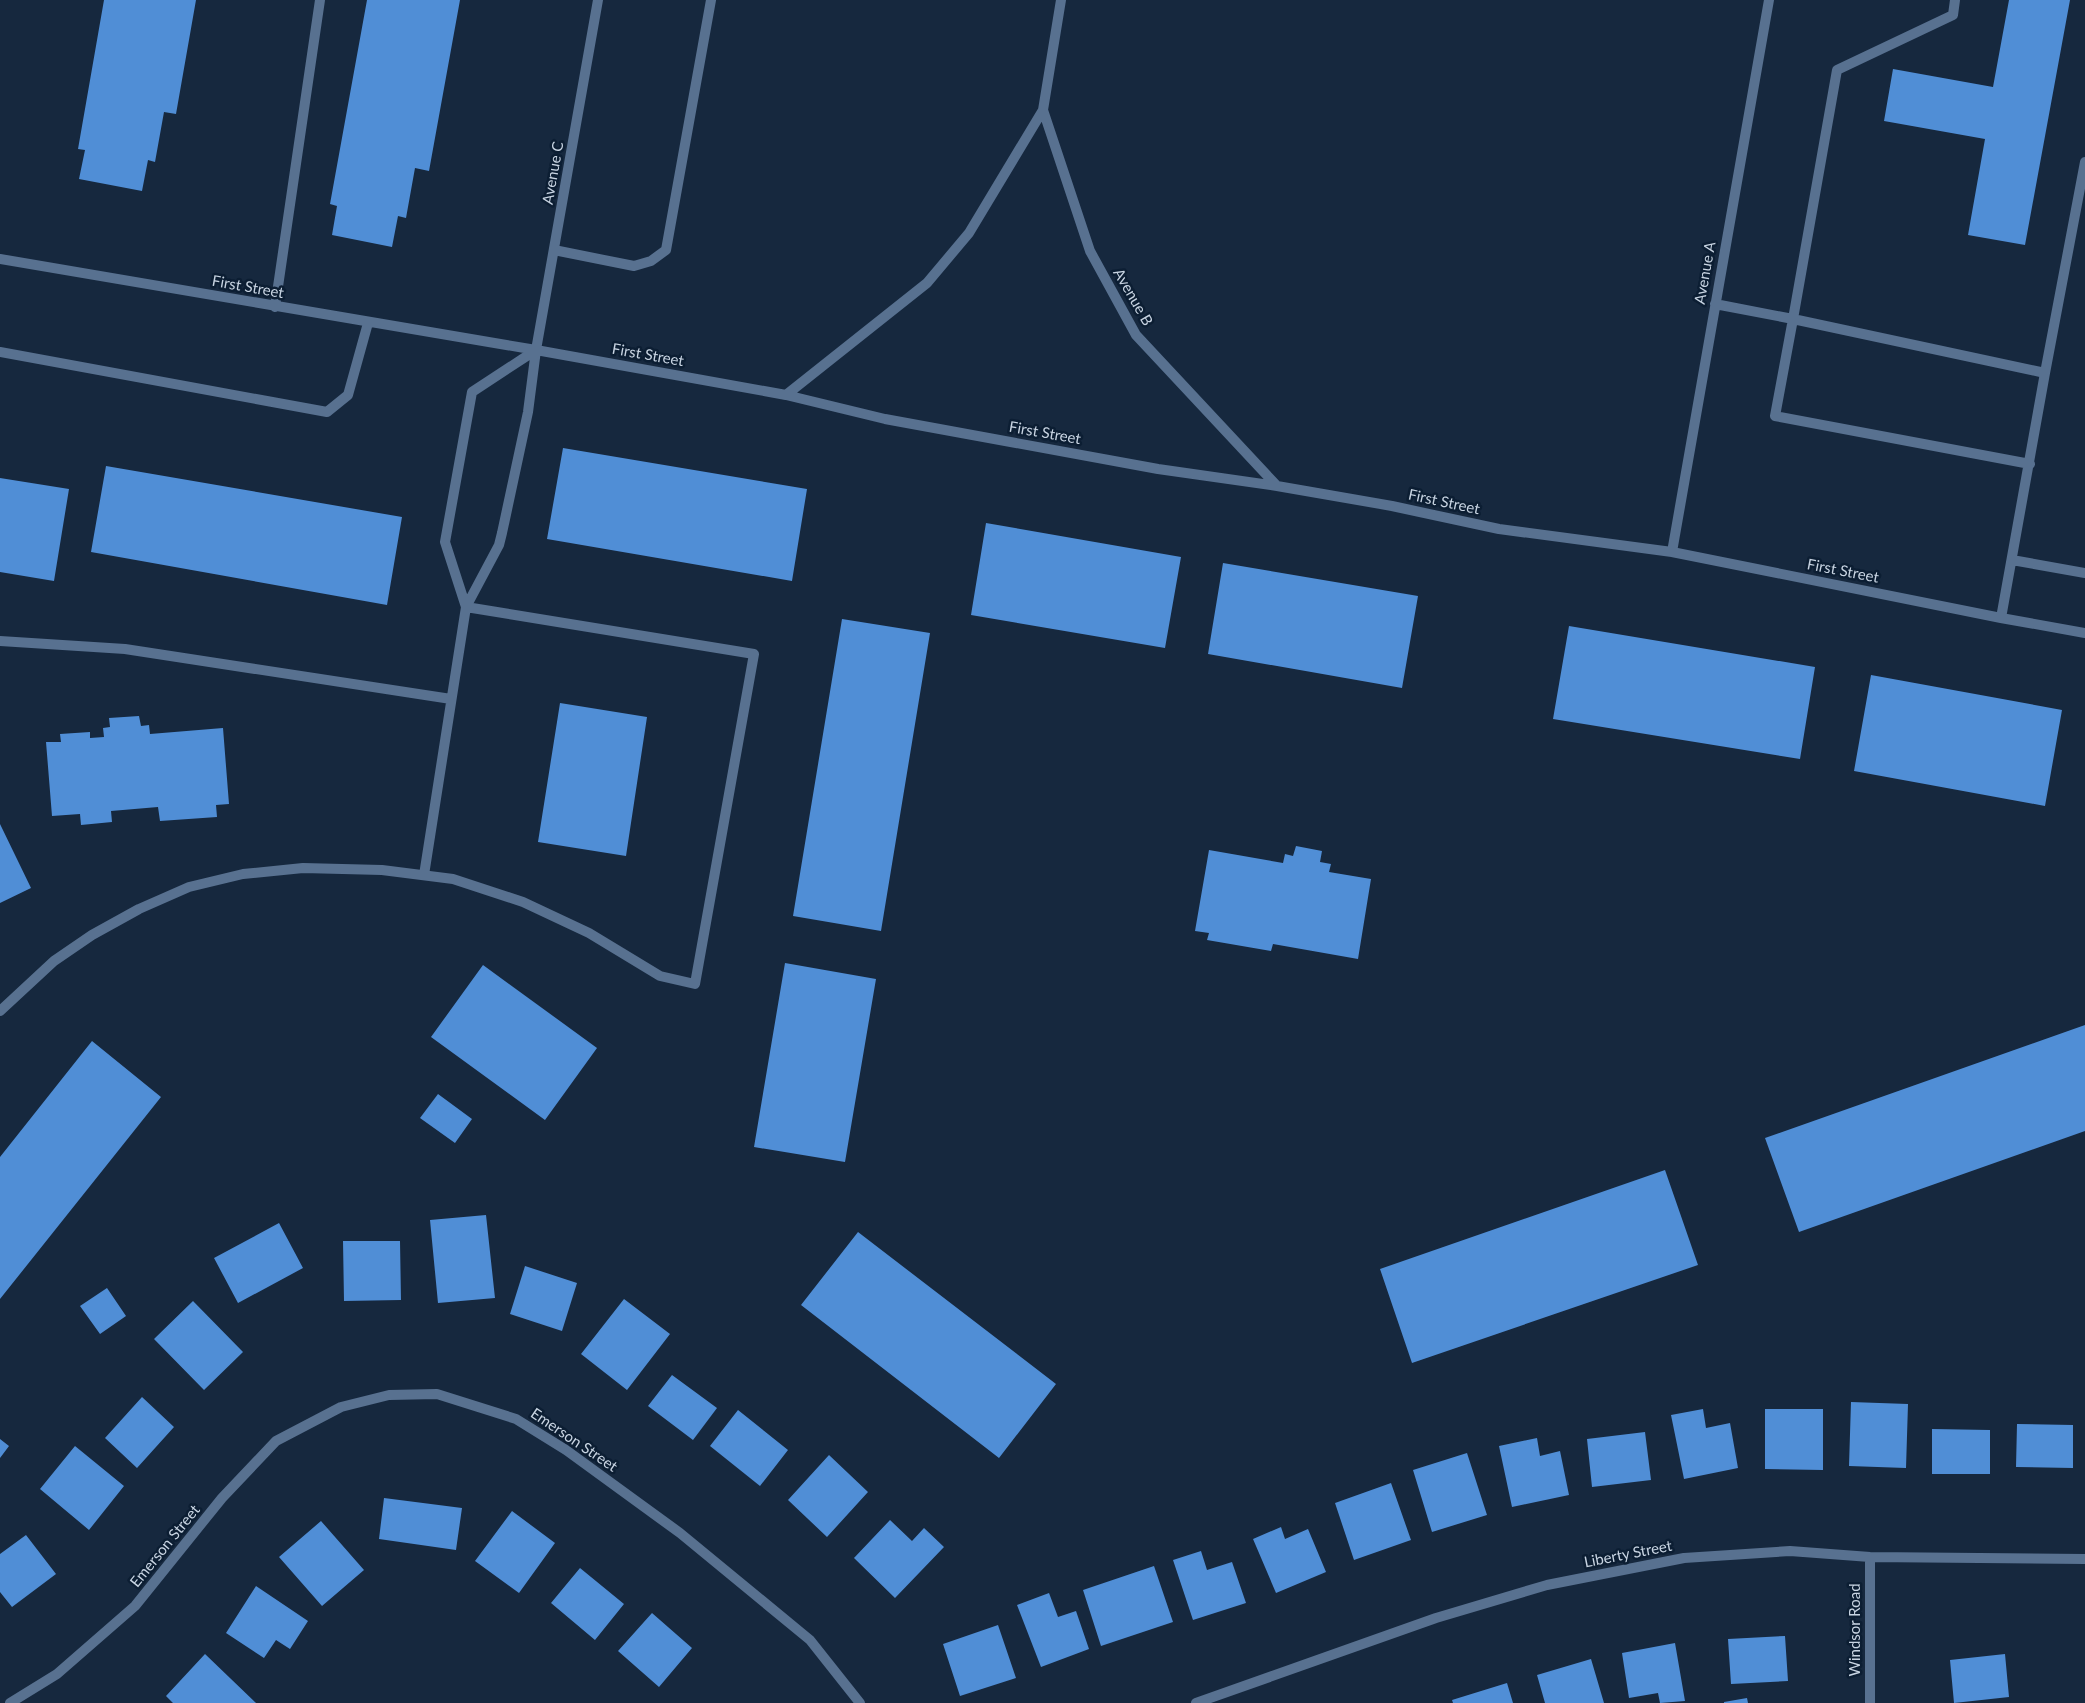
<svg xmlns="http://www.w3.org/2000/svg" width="2085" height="1703" font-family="Lato,sans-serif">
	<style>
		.building { fill: #508ed6 }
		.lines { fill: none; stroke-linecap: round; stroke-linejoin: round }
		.lane { stroke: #587190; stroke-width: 10 }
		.street { stroke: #587190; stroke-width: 10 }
		.labels { text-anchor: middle; stroke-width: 5; stroke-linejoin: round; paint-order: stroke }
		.street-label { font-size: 15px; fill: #c8d4e2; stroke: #0c1e33 }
	</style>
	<rect width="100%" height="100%" fill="#16283e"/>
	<path class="building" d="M104 0H196L176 114 164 112 155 162 148 160 142 191 79 179 85 150 78 149Z
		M367 0H460L429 171 415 168 406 218 398 216 392 247 332 235 337 206 330 204Z
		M2009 0H2070L2025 245 1968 235 1985 139 1884 121 1893 69 1993 87Z
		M563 448 807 489 792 581 547 539Z
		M106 466 402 517 387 605 91 552Z
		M0 478 69 489 54 581 0 572Z
		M986 523 1181 557 1165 648 971 615Z
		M1223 563 1418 596 1402 688 1208 654Z
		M842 619 930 633 881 931 793 916Z
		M1569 626 1815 667 1800 759 1553 719Z
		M1871 675 2062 710 2045 806 1854 771Z
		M560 703 647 717 626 856 538 842Z
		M139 716 141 726 149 725 150 734 223 728 229 804 216 805 217 817 160 821 158 807 111 811 112 822 81 825 80 814 52 816 46 742H61L60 734 90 732V738L104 737 103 728 110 727 109 718Z
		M0 824 31 888 0 903Z
		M1296 846 1322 851 1320 862 1331 864 1329 872 1371 879 1358 959 1273 944 1271 951 1207 940 1209 933 1195 931 1209 850 1283 863 1285 854 1293 856Z
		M785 963 876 979 845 1162 754 1147Z
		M483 965 597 1048 545 1120 431 1037Z
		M2085 1025V1131L1799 1232 1765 1138Z
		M92 1041 161 1097 0 1299V1157Z
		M438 1094 472 1119 455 1143 420 1118Z
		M1665 1170 1698 1265 1412 1363 1380 1269Z
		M486 1215 495 1298 438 1303 430 1220Z
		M279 1223 303 1268 238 1303 214 1258Z
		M858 1232 1056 1384 999 1458 801 1305Z
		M343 1241H400L401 1300 344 1301Z
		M525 1266 577 1283 562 1331 510 1314Z
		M107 1288 126 1316 100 1334 80 1306Z
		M624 1299 670 1334 627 1390 581 1354Z
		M193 1301 243 1352 204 1390 154 1339Z
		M672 1375 717 1408 693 1440 648 1406Z
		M142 1397 174 1427 137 1468 105 1438Z
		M1851 1402 1908 1404 1906 1468 1849 1466Z
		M1703 1409 1706 1428 1730 1423 1738 1468 1684 1479 1671 1415Z
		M1765 1409H1823V1470L1765 1469Z
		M738 1410 788 1450 760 1486 710 1446Z
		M2017 1424 2073 1425V1468L2016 1467Z
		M1932 1429 1990 1430V1474H1932Z
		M1645 1432 1651 1480 1592 1487 1587 1439Z
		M1537 1438 1540 1456 1560 1451 1569 1495 1512 1507 1499 1446Z
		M0 1439 9 1446 0 1458Z
		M75 1446 124 1486 89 1530 40 1489Z
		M1467 1453 1487 1515 1432 1532 1413 1470Z
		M829 1455 868 1492 827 1537 788 1500Z
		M1391 1483 1411 1540 1354 1560 1335 1503Z
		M384 1498 462 1508 456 1550 379 1539Z
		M512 1511 555 1543 519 1593 475 1561Z
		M890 1520 912 1541 924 1528 944 1547 895 1598 854 1558Z
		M321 1521 364 1570 322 1606 279 1557Z
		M1281 1527 1285 1539 1308 1529 1326 1572 1276 1593 1253 1539Z
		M26 1535 56 1574 12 1607 0 1592V1554Z
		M1201 1551 1207 1570 1232 1562 1246 1603 1193 1620 1173 1560Z
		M1154 1566 1173 1622 1101 1646 1083 1590Z
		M580 1568 624 1604 595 1640 551 1603Z
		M256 1586 308 1621 290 1649 276 1640 264 1658 226 1633Z
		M1049 1593 1058 1617 1076 1611 1089 1649 1041 1667 1017 1605Z
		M652 1613 692 1648 659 1687 618 1651Z
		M998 1625 1016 1678 960 1696 943 1644Z
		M1785 1636 1788 1681 1731 1684 1728 1639Z
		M1675 1643 1685 1701 1660 1703 1658 1693 1629 1698 1622 1653Z
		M205 1654 256 1703H173L166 1696Z
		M2005 1654 2009 1697 1954 1703 1950 1660Z
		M1591 1659 1604 1703H1545L1537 1675Z
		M1507 1683 1513 1703H1453L1452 1700Z
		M1747 1698 1748 1703H1724V1702Z"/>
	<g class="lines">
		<path class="lane" d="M1955 0 1953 15 1837 70 1793 319 2045 373
			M1043 110 1090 251 1136 335 1277 486
			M554 250 634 266 651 261 666 250 711 0
			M0 259 536 350 786 395 885 419 1158 469 1277 486 1392 506 1499 529 1672 552 2001 618 2085 633
			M1715 304 1793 319 1775 416 2030 464
			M275 307 320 0
			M536 350 472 392 445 542 466 607 499 545 502 533 528 412 536 350 598 0
			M0 352 327 412 348 395 368 323
			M786 395 927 283 969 233 1043 110 1061 0
			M1672 552 1769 0
			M2012 560 2085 573
			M2001 618 2045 373 2085 162
			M0 641 125 649 451 699
			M0 1011 54 961 92 935 139 909 189 887 243 874 303 868 382 870 453 879 523 902 589 933 660 976 695 984 754 654 466 607 424 875"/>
		<path class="street" d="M1870 1557V1703
			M10 1703 57 1674 135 1606 222 1498 276 1441 341 1407 389 1395 437 1394 516 1419 566 1450 680 1533 810 1640 860 1703
			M1196 1703 1436 1618 1547 1585 1684 1558 1790 1551 1870 1557 2085 1559"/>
	</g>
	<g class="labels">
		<g class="street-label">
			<text transform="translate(553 173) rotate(-80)" y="5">Avenue C</text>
			<text transform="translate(1705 273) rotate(-80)" y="5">Avenue A</text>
			<text transform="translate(248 287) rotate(10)" y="5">First Street</text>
			<text transform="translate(1133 297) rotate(60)" y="5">Avenue B</text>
			<text transform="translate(648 355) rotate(10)" y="5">First Street</text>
			<text transform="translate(1045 433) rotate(10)" y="5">First Street</text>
			<text transform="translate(1444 502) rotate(12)" y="5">First Street</text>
			<text transform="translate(1843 571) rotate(11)" y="5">First Street</text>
			<text transform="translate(574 1440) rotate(34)" y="5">Emerson Street</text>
			<text transform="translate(165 1546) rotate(-51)" y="5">Emerson Street</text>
			<text transform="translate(1628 1554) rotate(-11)" y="5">Liberty Street</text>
			<text transform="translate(1855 1630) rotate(-90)" y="5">Windsor Road</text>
		</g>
	</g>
</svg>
